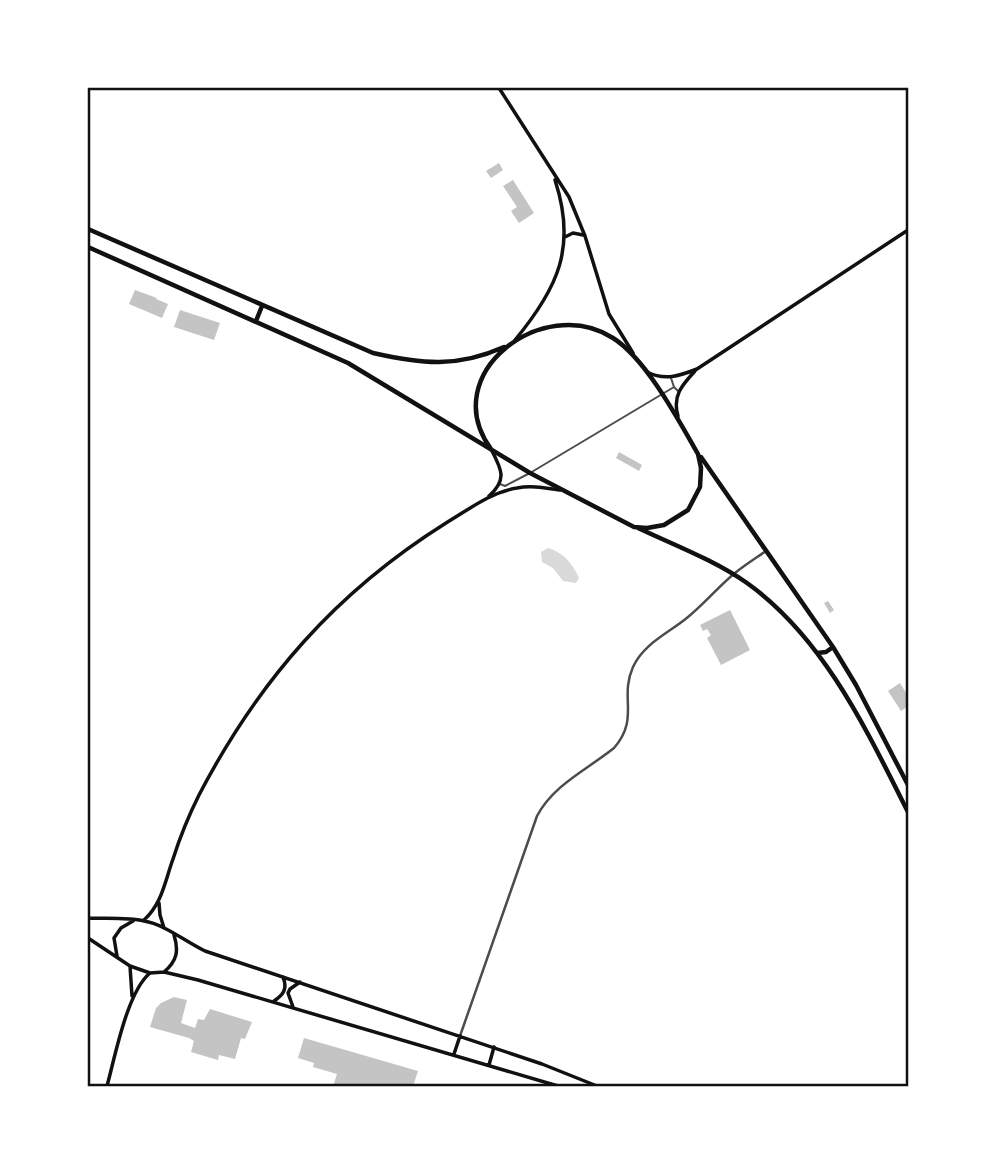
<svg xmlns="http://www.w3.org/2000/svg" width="996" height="1174" font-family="'Asap Condensed',sans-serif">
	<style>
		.water { fill: #d9d9d9 }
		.building { fill: #c4c4c4 }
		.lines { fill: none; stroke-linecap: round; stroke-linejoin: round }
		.pedestrian { stroke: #4c4c4c; stroke-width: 2 }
		.minor { stroke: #4c4c4c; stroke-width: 2.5 }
		.secondary { stroke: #111; stroke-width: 3.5 }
		.primary { stroke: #111; stroke-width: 4.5 }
		.neatline { fill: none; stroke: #111; stroke-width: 2.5 }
	</style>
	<rect width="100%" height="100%" fill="#fff"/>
	<path class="water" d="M548 548C563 552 573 564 579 578L576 583 563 581 553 568 542 562 541 552Z"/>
	<path class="building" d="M499 163 503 170 491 178 486 171Z
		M513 180 534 213 519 223 511 211 517 207 503 186Z
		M135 290 157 298 156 299 168 304 162 318 129 304Z
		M180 310 220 323 214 340 174 327Z
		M619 452 642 465 639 471 616 458Z
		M828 601 834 610 830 613 824 603Z
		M730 610 750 650 721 665 707 638 711 635 707 629 703 631 700 625Z
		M900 683 908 696V706L901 711 888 691Z
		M174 997 187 1000 181 1023 195 1028 198 1019 204 1020 210 1009 252 1022 245 1039 241 1038 235 1059 219 1055 218 1060 191 1052 194 1041 189 1038 150 1027 156 1008 161 1003Z
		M304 1038 418 1071 413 1086H333L337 1074 313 1067 314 1063 298 1058Z"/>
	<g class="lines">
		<path class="pedestrian" d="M671 378 674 387 678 391
			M500 484 505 486 530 473 674 387"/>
		<path class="minor" d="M460 1036 537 816C553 785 588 769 614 748 640 718 619 698 633 667 644 643 669 633 688 617 705 603 719 586 735 573 745 565 756 558 766 551"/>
		<path class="secondary" d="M499 88 569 197 585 236 609 314 633 353
			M565 237 573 233 583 235
			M515 340C558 288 577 247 555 180
			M647 372C665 381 679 376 697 369L908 230
			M678 416C672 396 682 385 695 371
			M489 496C507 480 502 470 492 451
			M159 903 160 915 164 928
			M88 918C106 919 127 917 144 921 164 924 186 942 205 951L542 1064 597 1086
			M144 920C162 904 165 881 173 859 180 837 189 815 199 795 259 680 336 592 446 523 468 510 491 492 517 488 531 485 546 488 560 490
			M88 938 130 966 150 973 164 972 198 980 558 1086
			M117 956 114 938 121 928 133 921
			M130 966 132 996
			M164 972C177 961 179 951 174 935
			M274 1001C283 995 288 989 283 977
			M293 1007 288 993 290 989 300 982
			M454 1054 460 1036
			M489 1065 494 1047
			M107 1086C115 1057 127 992 150 973"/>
		<path class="primary" d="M88 229 373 353C422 364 457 368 504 347
			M88 247 348 363 530 473 634 527 647 528 664 525 688 510 700 487 701 468 698 454C678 419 646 359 613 338 543 293 436 374 491 449
			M256 321 262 306
			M701 457 833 647 856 685 908 785
			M638 528C674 545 714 560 747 583 824 638 867 731 908 812
			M817 653 826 652 833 647"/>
	</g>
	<rect width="996" height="1174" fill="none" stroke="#ffffff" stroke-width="178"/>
	<rect x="89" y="89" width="818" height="996" class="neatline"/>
</svg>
